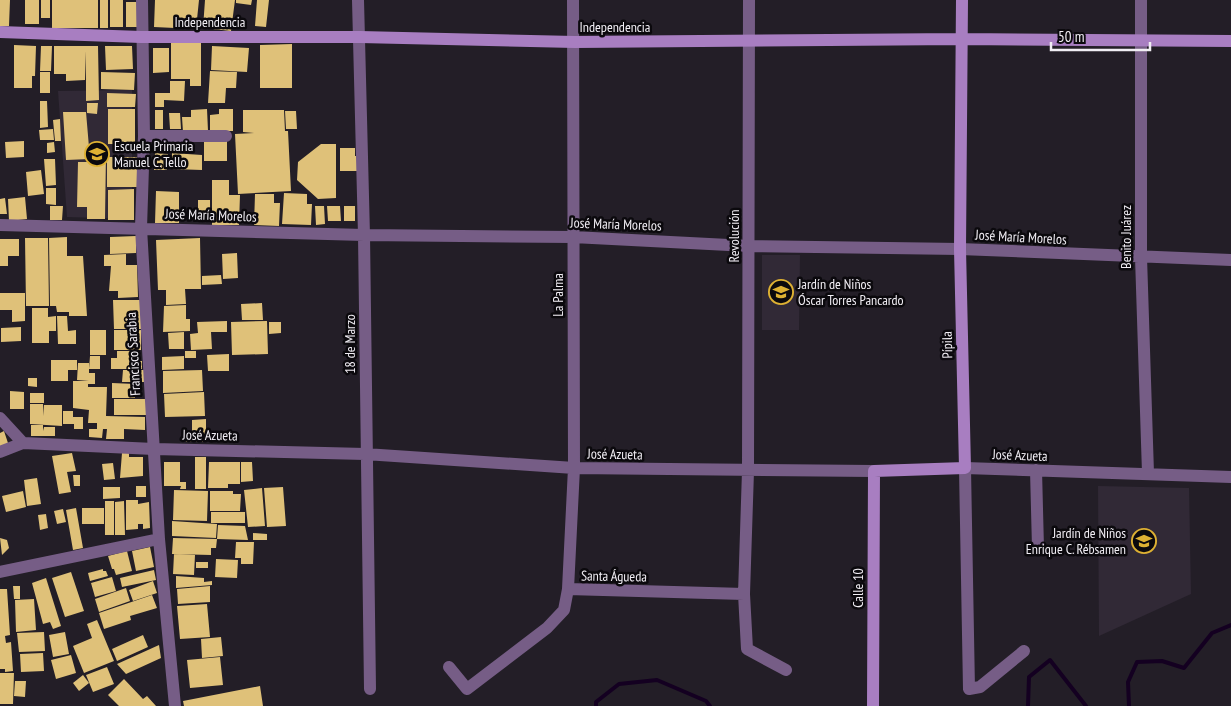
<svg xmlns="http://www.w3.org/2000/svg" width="1231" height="706" font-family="'PT Sans Narrow',sans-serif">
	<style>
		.built { fill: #312936 }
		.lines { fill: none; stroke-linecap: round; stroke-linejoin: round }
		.stream { stroke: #140021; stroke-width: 4 }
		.building { fill: #dfc179 }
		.street { stroke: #765d86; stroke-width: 12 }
		.secondary { stroke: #a87ec1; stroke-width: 12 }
		.labels { text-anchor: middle; stroke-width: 5; stroke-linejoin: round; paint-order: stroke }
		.street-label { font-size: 14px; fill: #f1eef4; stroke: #0b090d }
		.poi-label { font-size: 14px; fill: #f1eef4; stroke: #0b090d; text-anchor: start }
	</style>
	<rect width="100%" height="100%" fill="#231e27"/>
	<path class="built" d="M132 90V219L67 217 58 91Z
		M762 255H800L799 330H762Z
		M1098 486 1189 488 1191 594 1099 636Z"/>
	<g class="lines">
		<path class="stream" d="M596 706V702L619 684 657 680 706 701 710 706
			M1028 706 1029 677 1050 660 1086 706
			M1129 706 1128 682 1137 662 1162 661 1184 668 1212 633 1231 625"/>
	</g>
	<path class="building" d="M0 0H10L9 26H0Z
		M25 0H39V24H25Z
		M41 0H50V18H41Z
		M52 0H98V28H52Z
		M100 0H108V28H100Z
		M110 0H123V27H110Z
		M155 0H199L196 29 154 27Z
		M205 0H235L231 31 203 28Z
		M236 0H252L251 5 236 3Z
		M257 0H269L266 27 255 26Z
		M126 2H138L137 27H126Z
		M201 42V86H190V79H171V43Z
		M292 44V88H260V45Z
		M14 45 36 46 35 76H32V88H14Z
		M41 46H52L51 71H40Z
		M54 46H98L99 100 86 101V51L85 80 66 81V74H54Z
		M105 46H132L133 69 106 70Z
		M212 46 249 48 247 72 211 70Z
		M153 48H169V72L153 73Z
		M210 71 237 72 236 88H226L225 103H208Z
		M40 72H50V93H40Z
		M101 72 135 73 134 90 101 89Z
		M170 81H185L184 101 164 100V107H155V93H170Z
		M107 93 136 94 135 107H107Z
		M40 101H47L48 127 40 128Z
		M87 103H98L97 114 87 113Z
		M108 109H135V144H108Z
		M207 109 208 131 183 132 182 117H191V110Z
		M219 109H233V131H210V115L219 114Z
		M155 110H163V129H155Z
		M243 110H284L285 131H288L291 191 238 194 235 134 254 133 243 132Z
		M285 111H296L297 129H286Z
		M63 112H86L90 159 66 160Z
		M169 113H180L181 129H170Z
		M60 119 61 141H55L53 120Z
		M53 129 54 140H40L39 130Z
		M204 138H227V161H204Z
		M24 141V157L6 158 5 142Z
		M54 142 55 152 47 153V143Z
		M321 144H336V198L318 199 297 180 298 162Z
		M340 148H355V156H359V171H340Z
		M92 153H106L105 219H87V207H77L78 162H92Z
		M155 153 168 154 167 170H154Z
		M172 153 202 155V170L172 169Z
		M107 157H137V187H107Z
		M44 159H55L56 185 46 186Z
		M41 170 44 194 28 196 26 172Z
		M212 180H229V195H240L239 225H212Z
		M46 188H56V205L46 204Z
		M134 189V220H108V190Z
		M156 191 179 192V223H155Z
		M284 193 307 194V204H312L311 225 282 224Z
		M255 194H274V203H280L279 226 254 225Z
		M25 197 27 219 9 221 8 199Z
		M5 198 7 214H0V199Z
		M198 200H210V219H198Z
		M50 206H63L62 220H50Z
		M315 206H324L325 224 316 225Z
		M327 206H340L341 221H328Z
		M344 206H355V221H344Z
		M136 236V253L110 254V237Z
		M67 237V256H83L87 316H69V312H57L56 306H50L49 238Z
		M25 238H48L49 306H26Z
		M200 238 201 289H185L186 304 166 305V290H158L156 240Z
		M0 239H19V256H8V266H0Z
		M237 253 238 278 223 279 222 254Z
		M126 254V265H137L138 297 118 298V291H109L111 266H104V255Z
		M221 275 222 284 202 285V276Z
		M0 293H25V321L12 322V310H0Z
		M113 300H142V329H114Z
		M262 303 263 320H242L241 304Z
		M186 305V319H190V331L163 332 164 306Z
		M32 308H48V317L56 316V331H49V343H32Z
		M57 316H67L68 331 76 330V344H58Z
		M227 321V332H211L212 349 191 350 190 334 198 333 197 322Z
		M267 321 268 354 232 355 231 322Z
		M269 322H281V333L269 334Z
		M21 327V341L1 342V328Z
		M90 330H106V355H90Z
		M114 330H141V350H114Z
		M184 332V349H169L168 333Z
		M117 351H132V361H142V369H111V358H117Z
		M185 351H196V358H185Z
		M229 354V371H208L207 355Z
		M90 356H100V369H89Z
		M184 356V369L162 370V357Z
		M51 360H77V370H68V381H51Z
		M78 363H89V373H95V384H88V387H107L106 416 145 417V430L124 429V439H106L107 429H103L102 438 89 437V429H97V423H88L89 410 73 408V381H89L77 380Z
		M123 370H145V382H122Z
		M202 370 203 391 163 393V371Z
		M28 378H37V387L28 386Z
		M112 383 135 384V398H112Z
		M10 391 24 392V409H10Z
		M204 392 205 416 165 417 164 394Z
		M30 393H44V403H30Z
		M114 399H146V415H114Z
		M30 404H43L44 416V405H62V426L30 424Z
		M63 411H73V417H83V429H74V424H63Z
		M206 419V442H186V437H192V420Z
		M31 425H43V431L44 427H55V436H31Z
		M4 431 9 446 0 449V433Z
		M72 453 76 471 67 472 71 492 59 494 52 456Z
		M122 453H129V457H143V476L120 478Z
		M195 457H206V489H195Z
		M164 462H180V482H186V489H180L181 486H164Z
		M209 462H240V484H228V488H208Z
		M241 462H252L253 481 241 482Z
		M113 463 115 479 104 480 102 464Z
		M73 475H80V486H74Z
		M37 478 41 504 27 506 24 480Z
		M136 486H146V497H136Z
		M103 487H120V498L103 499Z
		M283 487 286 526 267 527 264 488Z
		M262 488 265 526 248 527 244 490Z
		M174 490 208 491 207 521 173 520Z
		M23 491 26 507 6 512 2 496Z
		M210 491H233V494H241L240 511H210Z
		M126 500H138V504L149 502 150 528 143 529V524H138V529L126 530Z
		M105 501H114V535H105Z
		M124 501 125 535H115V502Z
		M76 508 83 548 73 550 66 510Z
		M82 508H104V524H82Z
		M63 509 66 522 57 524 54 511Z
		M211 512H245V523H211Z
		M46 514 48 528 40 530 38 515Z
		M172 521 217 524 216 538 172 536Z
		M218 525 245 526 248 540 217 539Z
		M253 533 267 534V540H253Z
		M0 538 7 540 9 548 2 555Z
		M173 538 217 539 216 548H211V555L172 554Z
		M236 542H254L253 564H241V558H235Z
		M150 547 154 567 136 571 132 551Z
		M127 551 132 571 116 575 114 569H112L108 556Z
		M174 554 195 555 194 575 173 574Z
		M216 559 238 560 237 578 215 577Z
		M196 562H208V568H196Z
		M103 569V571H106L108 576 90 581 88 573Z
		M154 570 156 580 122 587 120 578Z
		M71 572 84 611 65 617 52 578Z
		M176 576 204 578V582L212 581V585L176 588Z
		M112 577 116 591 95 597 91 583Z
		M46 578 61 626 53 629 50 622 43 624 32 583Z
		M153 581 157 593 133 601 129 590Z
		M13 586H20V599H14Z
		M210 586V602L178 604 177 589Z
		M126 588 130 601 99 612 95 599Z
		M0 589H7L10 635 5 636 6 643 11 642 13 671 5 672V669H0Z
		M152 595 157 608 130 616 131 620 104 629 99 613Z
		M34 599 36 630 16 632 15 600Z
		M207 604 210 637 180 639 177 606Z
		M97 620 114 661 84 673 73 646 92 638 87 624Z
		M44 632 45 651 19 652 17 633Z
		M65 632 69 654 53 657 49 635Z
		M143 635 148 647 117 661 112 649Z
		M221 637 223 656 202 658 201 639Z
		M159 645 161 658 126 674 117 664Z
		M43 653 44 671 21 672 20 654Z
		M71 655 76 673 56 679 51 660Z
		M220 657 223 685 190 688 187 660Z
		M107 667 114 684 93 692 86 675Z
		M0 673H14L13 704H0Z
		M83 675 89 683 79 691 73 683Z
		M124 679 143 699 147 696 156 706H119L108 695Z
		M15 681H26L25 697 14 696Z
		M260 686 263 706H184L183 701Z"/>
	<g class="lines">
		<path class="street" d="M142 0 144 136 141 228 159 539 175 706
			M358 0 364 235 370 689
			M749 0 748 471 744 594 747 649 786 670
			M1141 0V257L1148 473
			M144 136H226
			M0 225 364 235 573 237 748 246 960 249 1231 260
			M0 418 23 443
			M0 452 23 443 154 449 365 454 574 468 874 471
			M1036 470 1038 548
			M0 572 159 539
			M568 589 744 594
			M1024 651 980 687 969 689 965 468 1231 477
			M449 667 467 689 547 628 564 610 568 589 574 468 573 0"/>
		<path class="secondary" d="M0 32 141 37H360L575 42 961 39 1231 41
			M873 706 874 471 965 468 960 249 962 0"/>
	</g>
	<defs>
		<symbol id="school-ring" viewBox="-11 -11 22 22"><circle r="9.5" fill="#0b090d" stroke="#deb133" stroke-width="1.5"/><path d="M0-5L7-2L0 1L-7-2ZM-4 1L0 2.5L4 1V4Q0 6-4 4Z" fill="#deb133"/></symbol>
	</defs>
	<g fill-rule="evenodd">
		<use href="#school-ring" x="83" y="140" width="28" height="28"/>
		<use href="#school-ring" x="767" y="278" width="28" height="28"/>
		<use href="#school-ring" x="1130" y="527" width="28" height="28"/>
	</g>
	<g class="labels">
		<g class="street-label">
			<text x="210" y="27">Independencia</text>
			<text x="615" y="32">Independencia</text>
			<text transform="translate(211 215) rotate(2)" y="5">José María Morelos</text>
			<text transform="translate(616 224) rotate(2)" y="5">José María Morelos</text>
			<text transform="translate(734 236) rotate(-90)" y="5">Revolución</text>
			<text transform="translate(1021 237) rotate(3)" y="5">José María Morelos</text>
			<text transform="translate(1126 237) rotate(-90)" y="5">Benito Juárez</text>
			<text transform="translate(558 295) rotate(-90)" y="5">La Palma</text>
			<text transform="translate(350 344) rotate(-90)" y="5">18 de Marzo</text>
			<text transform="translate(947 345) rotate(-91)" y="5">Pípila</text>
			<text transform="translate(133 354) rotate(-93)" y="5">Francisco Sarabia</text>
			<text transform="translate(210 435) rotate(1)" y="5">José Azueta</text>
			<text transform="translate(615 454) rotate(1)" y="5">José Azueta</text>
			<text transform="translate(1020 455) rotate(2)" y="5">José Azueta</text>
			<text transform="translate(614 576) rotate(1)" y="5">Santa Águeda</text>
			<text transform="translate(858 588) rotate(-90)" y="5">Calle 10</text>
		</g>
		<g class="poi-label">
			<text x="114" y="151">Escuela Primaria<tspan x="114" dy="16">Manuel C. Tello</tspan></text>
			<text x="798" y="289">Jardín de Niños<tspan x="798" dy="16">Óscar Torres Pancardo</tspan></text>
			<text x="1126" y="538" text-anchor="end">Jardín de Niños<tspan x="1126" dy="16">Enrique C. Rébsamen</tspan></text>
		</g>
	</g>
	<path d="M1051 42v8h99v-8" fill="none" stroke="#f1eef4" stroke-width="2.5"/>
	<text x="1058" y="42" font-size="15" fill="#f1eef4" stroke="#0b090d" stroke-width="4" paint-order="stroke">50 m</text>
</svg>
